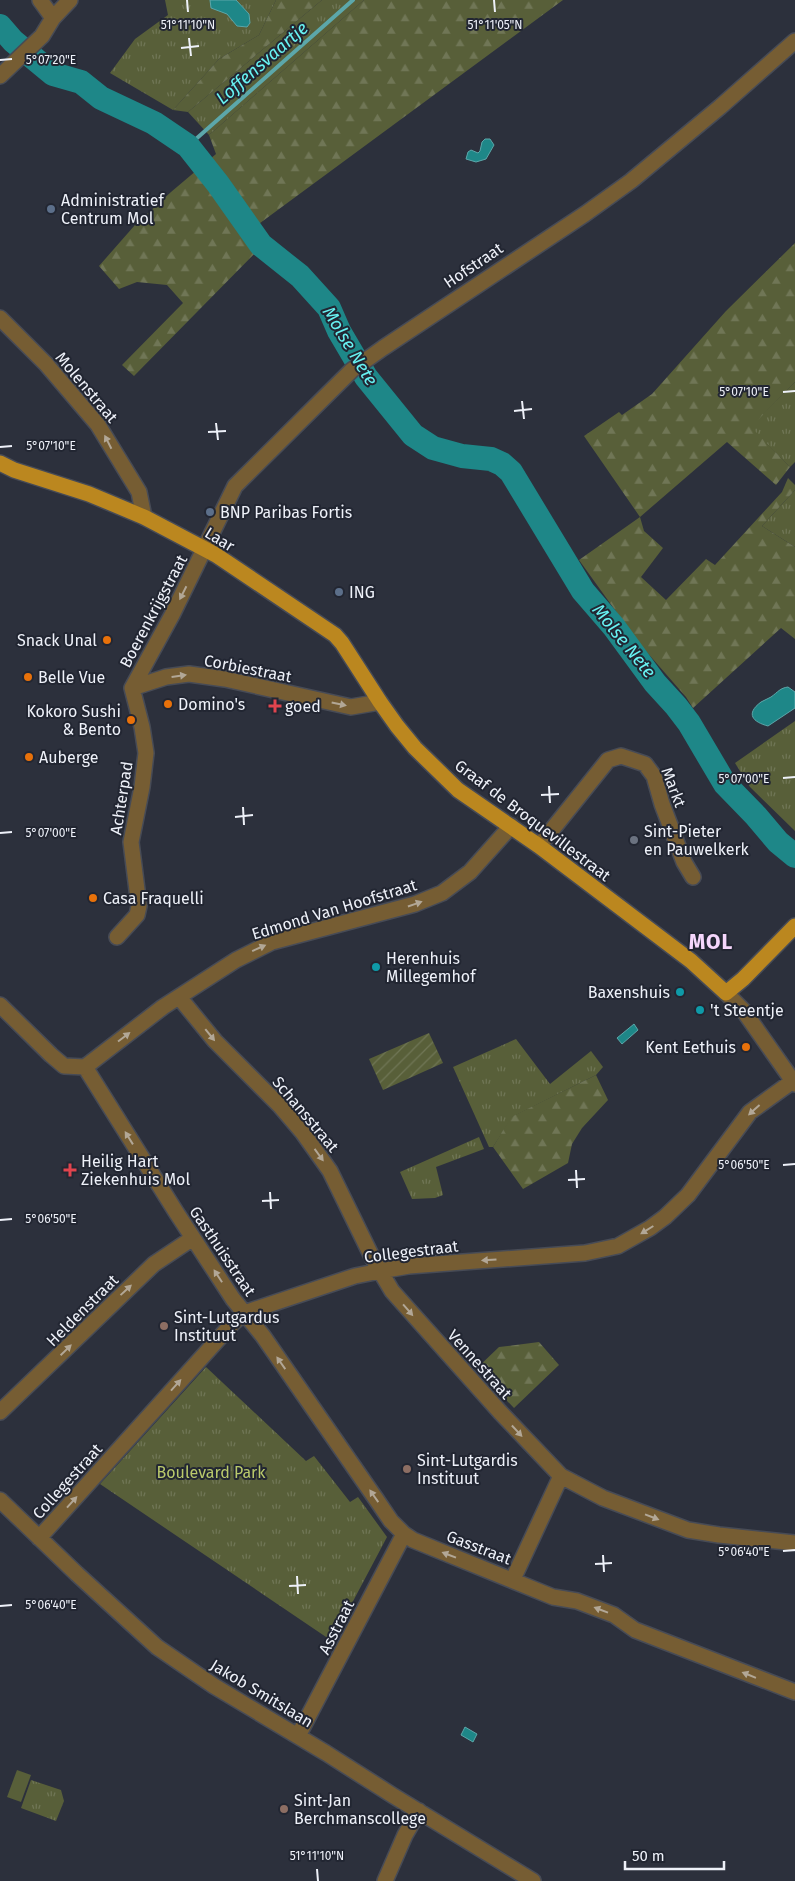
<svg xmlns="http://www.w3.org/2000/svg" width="795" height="1881" font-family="'Fira Sans',sans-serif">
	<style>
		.grass { fill: url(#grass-tufts) }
		.forest { fill: url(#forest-firs) }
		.garden { fill: url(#garden-furrows) }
		.pitch { fill: #585f39 }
		.water { fill: #1e8788; stroke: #5ca7aa }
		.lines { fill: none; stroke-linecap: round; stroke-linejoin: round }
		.stream { stroke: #5ca7aa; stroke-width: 4 }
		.river { stroke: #1e8788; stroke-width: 24 }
		.minor-casing { stroke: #474b56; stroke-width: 18 }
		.major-casing { stroke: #474b56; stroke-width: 18 }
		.minor { stroke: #765d33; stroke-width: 15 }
		.major { stroke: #bb871f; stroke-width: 15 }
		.oneway { fill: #b2a796 }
		.ticks { fill: none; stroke: #eef1f9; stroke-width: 2 }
		.service-dot { fill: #5c6f8a; stroke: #222632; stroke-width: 2 }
		.food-dot { fill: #e8710a; stroke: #222632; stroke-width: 2 }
		.health-dot { fill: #e0444e; stroke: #222632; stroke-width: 2 }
		.worship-dot { fill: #6b7280; stroke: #222632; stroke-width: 2 }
		.culture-dot { fill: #0f9aa8; stroke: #222632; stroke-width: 2 }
		.education-dot { fill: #8d6e63; stroke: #222632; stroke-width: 2 }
		.labels { text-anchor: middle; stroke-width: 4; stroke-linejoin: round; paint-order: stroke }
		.poi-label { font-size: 16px; fill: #eef1f9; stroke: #222632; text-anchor: start }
		.street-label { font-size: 16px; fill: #eef1f9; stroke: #222632 }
		.park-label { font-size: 16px; fill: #bac96b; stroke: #222632 }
		.water-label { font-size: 18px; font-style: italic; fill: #68f3f3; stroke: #222632 }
		.district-label { font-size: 21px; font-weight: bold; letter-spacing: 1px; fill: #f5d6fc; stroke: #222632 }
		.ticks-label { font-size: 12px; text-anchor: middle; fill: #eef1f9; stroke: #222632; stroke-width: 4; stroke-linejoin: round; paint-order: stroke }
	</style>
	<defs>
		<pattern id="grass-tufts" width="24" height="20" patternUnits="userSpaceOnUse" patternTransform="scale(1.25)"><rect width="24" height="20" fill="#585f39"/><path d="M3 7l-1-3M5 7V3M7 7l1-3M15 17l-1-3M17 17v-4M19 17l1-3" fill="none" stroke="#707656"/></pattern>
		<pattern id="forest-firs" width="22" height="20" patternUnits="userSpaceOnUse" patternTransform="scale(1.25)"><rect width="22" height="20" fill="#585f39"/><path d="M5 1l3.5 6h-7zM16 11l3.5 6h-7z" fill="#707656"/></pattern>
		<pattern id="garden-furrows" width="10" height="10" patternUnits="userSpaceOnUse" patternTransform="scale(1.25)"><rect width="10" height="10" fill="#585f39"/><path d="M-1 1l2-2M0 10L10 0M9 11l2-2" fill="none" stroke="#707656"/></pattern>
	</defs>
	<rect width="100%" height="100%" fill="#2c303c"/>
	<path class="grass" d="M165 0H211V8L227 13 237 26 246 27 250 23 249 14 236 0H276L259 35 219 59 173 110 110 73 135 39 168 15Z
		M322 0H364L209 135 188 112Z
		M795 382V462L790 467 750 427Z
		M795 490V547L762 526Z
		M795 721V831L750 787 735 763Z
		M516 1039 550 1084 591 1051 603 1067 596 1075 512 1117 493 1147H489L453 1067Z
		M479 1137 484 1149 436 1167 443 1195 435 1198 412 1199 400 1172Z
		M206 1367 306 1461 314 1456 350 1502 358 1497 387 1537 332 1641 100 1484Z
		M31 1780 61 1790 64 1801 56 1821 21 1808Z"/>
	<path class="forest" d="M276 0H322L188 112 173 110 219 59 259 35Z
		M364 0H563L248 232 259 249 134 376 122 365 183 303 167 285 137 282 119 289 99 266 135 225 171 192 216 154 209 135Z
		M795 243V382L751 427 790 467 776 485 727 442 640 517 644 531 663 548 641 577 666 600 706 559 715 565 782 492 788 478 795 485V490L762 526 795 547V639L781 628 693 708 686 697 638 642 579 560 640 517 584 436 619 412 622 415 652 394 726 311Z
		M596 1075 608 1100 582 1128 572 1144 568 1163 523 1189 493 1147 511 1117Z
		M539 1342 559 1365 514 1408 476 1369 499 1347Z"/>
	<path class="garden" d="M429 1033 443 1063 383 1090 369 1059Z"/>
	<path class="pitch" d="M17 1770 31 1775 21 1802 7 1797Z"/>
	<path class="water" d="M210 0H236L249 14 250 23 247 27 237 26 227 14 211 8Z
		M485 139H490L494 145 486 159 476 162 466 159 468 152 471 150 478 153 480 151 482 142Z
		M788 687 795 692V708L768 726C753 722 745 714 761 702 764 700 768 699 771 697 778 692 780 688 788 687Z
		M634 1024 638 1030 622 1044 617 1038Z
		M465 1727 477 1734 473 1742 461 1735Z"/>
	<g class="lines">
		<path class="stream" d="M188 146 353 0"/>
		<path class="river" d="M0 26 13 41 53 74 81 82 101 98 154 123 188 146 218 184 261 245 300 276 329 308 339 331 366 377 413 435 433 448 462 456 491 459 502 464 511 472 583 591 614 627 655 683 676 706 689 723 725 784 756 816 778 842 795 856"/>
		<defs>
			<path id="minor" d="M40 0 53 18
				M0 76 42 36 53 18 70 0
				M0 318 46 364 98 425 139 492 144 517
				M132 688 172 615 235 486 352 370 383 348 585 214 631 181 720 107 795 41
				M132 688 166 677 189 674 225 679 351 707 380 702
				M539 846 608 760 621 756 645 764 654 776 662 804 684 862 693 877
				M117 937 137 915 139 906 131 842 142 787 146 753 142 727 132 688
				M726 993 743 1010 795 1084
				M179 997 215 1041 280 1106 303 1133 330 1171 373 1259 392 1291 500 1412 561 1476 603 1498 688 1530 719 1535 795 1543
				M0 1005 51 1055 64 1066 85 1067
				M85 1067 176 1212 233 1299 263 1336 376 1499 391 1521 404 1534 413 1540 553 1597 577 1601 614 1615 635 1630 795 1692
				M85 1067 163 1007 236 960 272 942 415 904 442 893 470 872 511 826
				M0 1412 154 1264 193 1238
				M0 1500 77 1574 157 1647 214 1686 326 1753 392 1795 533 1881
				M39 1538 231 1325 244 1313 355 1276 380 1271 409 1266 585 1253 618 1246 650 1228 665 1217 688 1195 750 1112 793 1081
				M513 1579 561 1476
				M298 1736 404 1534
				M385 1881 405 1835 419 1811"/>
			<path id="major" d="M0 463 14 470 89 494 144 517 216 555 335 635 342 643 380 702 397 726 415 748 458 790 539 846 691 961 726 993 743 979 795 926"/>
		</defs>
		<use href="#minor" class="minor-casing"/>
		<use href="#major" class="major-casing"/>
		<use href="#minor" class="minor"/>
		<use href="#major" class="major"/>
	</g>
	<defs><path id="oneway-solid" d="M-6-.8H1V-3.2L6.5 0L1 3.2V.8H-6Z" transform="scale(1.25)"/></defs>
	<g class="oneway">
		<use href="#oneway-solid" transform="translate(108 442) rotate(-117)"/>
		<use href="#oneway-solid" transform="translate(183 593) rotate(117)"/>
		<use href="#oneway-solid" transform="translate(179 676) rotate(-8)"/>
		<use href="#oneway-solid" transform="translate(339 704) rotate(12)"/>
		<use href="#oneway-solid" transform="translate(415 904) rotate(-19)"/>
		<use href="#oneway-solid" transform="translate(259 948) rotate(-24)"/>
		<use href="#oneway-solid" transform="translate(210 1035) rotate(51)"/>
		<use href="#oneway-solid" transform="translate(124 1037) rotate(-37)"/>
		<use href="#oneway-solid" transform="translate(754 1110) rotate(138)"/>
		<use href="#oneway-solid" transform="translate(129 1138) rotate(-122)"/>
		<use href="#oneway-solid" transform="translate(319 1155) rotate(54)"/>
		<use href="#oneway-solid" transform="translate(647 1230) rotate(148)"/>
		<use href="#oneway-solid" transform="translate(489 1260) rotate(176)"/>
		<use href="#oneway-solid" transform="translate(218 1276) rotate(-123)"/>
		<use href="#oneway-solid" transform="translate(126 1290) rotate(-43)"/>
		<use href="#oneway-solid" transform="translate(408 1310) rotate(49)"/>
		<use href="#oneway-solid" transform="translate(66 1350) rotate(-44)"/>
		<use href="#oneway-solid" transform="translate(281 1363) rotate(-125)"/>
		<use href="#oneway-solid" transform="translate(176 1385) rotate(-48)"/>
		<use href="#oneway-solid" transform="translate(517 1431) rotate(47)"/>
		<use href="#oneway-solid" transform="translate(374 1496) rotate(-125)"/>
		<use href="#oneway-solid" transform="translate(72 1502) rotate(-48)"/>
		<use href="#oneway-solid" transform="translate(652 1517) rotate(21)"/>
		<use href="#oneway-solid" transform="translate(449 1555) rotate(-159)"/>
		<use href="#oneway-solid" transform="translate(601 1610) rotate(-159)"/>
		<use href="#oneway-solid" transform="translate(749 1675) rotate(-158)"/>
	</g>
	<path class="ticks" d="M187 0 188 12M494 0 495 12M189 38 191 56M181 48 199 46M0 60 12 59M783 392 795 391M522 401 524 419M514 411 532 409M216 423 218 440M208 432 226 431M0 447 12 446M783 778 795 777M549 786 550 803M541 795 559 794M243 807 244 825M235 817 253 815M0 833 12 832M783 1165 795 1164M576 1170 577 1188M568 1180 585 1179M270 1192 271 1209M262 1201 279 1200M0 1220 12 1219M783 1551 795 1550M603 1555 604 1572M595 1564 612 1563M297 1576 298 1594M289 1586 306 1585M0 1606 12 1605M317 1869 318 1881"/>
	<g class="service-dot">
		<circle cx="51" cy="209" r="5"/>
		<circle cx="210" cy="512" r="5"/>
		<circle cx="339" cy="592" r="5"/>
	</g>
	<g class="food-dot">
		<circle cx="107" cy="640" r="5"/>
		<circle cx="28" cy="677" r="5"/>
		<circle cx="168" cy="704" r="5"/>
		<circle cx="131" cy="720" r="5"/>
		<circle cx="29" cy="757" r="5"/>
		<circle cx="93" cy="898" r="5"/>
		<circle cx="746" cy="1047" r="5"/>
	</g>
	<g class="health-dot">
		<path d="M272.5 698.5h5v5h5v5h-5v5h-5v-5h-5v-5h5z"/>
		<path d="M67.5 1162.5h5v5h5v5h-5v5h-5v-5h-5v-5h5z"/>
	</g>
	<circle class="worship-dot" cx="634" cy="840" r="5"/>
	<g class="culture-dot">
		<circle cx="376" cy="967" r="5"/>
		<circle cx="680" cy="992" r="5"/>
		<circle cx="700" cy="1010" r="5"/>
	</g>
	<g class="education-dot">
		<circle cx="164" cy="1326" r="5"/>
		<circle cx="407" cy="1469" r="5"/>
		<circle cx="284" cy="1809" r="5"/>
	</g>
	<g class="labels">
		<g class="poi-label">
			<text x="61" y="206">Administratief<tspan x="61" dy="18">Centrum Mol</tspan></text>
			<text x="220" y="518">BNP Paribas Fortis</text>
			<text x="349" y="598">ING</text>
			<text x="97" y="646" text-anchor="end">Snack Unal</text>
			<text x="38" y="683">Belle Vue</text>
			<text x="178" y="710">Domino's</text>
			<text x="285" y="712">goed</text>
			<text x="121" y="717" text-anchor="end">Kokoro Sushi<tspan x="121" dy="18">&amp; Bento</tspan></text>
			<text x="39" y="763">Auberge</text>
			<text x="644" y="837">Sint-Pieter<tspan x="644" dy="18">en Pauwelkerk</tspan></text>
			<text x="103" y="904">Casa Fraquelli</text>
			<text x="386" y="964">Herenhuis<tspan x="386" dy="18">Millegemhof</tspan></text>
			<text x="670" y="998" text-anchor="end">Baxenshuis</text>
			<text x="710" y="1016">'t Steentje</text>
			<text x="736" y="1053" text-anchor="end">Kent Eethuis</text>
			<text x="81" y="1167">Heilig Hart<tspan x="81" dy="18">Ziekenhuis Mol</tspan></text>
			<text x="174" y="1323">Sint-Lutgardus<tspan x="174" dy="18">Instituut</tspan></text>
			<text x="417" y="1466">Sint-Lutgardis<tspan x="417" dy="18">Instituut</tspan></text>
			<text x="294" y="1806">Sint-Jan<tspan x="294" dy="18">Berchmanscollege</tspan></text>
		</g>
		<g class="street-label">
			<text transform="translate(473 265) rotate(-34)" y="6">Hofstraat</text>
			<text transform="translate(87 387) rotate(50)" y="6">Molenstraat</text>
			<text transform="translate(220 539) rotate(31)" y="6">Laar</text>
			<text transform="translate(153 611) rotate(-62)" y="6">Boerenkrijgstraat</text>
			<text transform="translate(248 668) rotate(11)" y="6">Corbiestraat</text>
			<text transform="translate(674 787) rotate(69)" y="6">Markt</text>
			<text transform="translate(121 798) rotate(-81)" y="6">Achterpad</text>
			<text transform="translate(533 820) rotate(37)" y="6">Graaf de Broquevillestraat</text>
			<text transform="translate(334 909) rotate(-17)" y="6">Edmond Van Hoofstraat</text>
			<text transform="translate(306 1114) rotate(50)" y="6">Schansstraat</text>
			<text transform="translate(223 1251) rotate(56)" y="6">Gasthuisstraat</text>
			<text transform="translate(411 1251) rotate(-7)" y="6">Collegestraat</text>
			<text transform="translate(82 1310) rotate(-45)" y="6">Heldenstraat</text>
			<text transform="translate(480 1364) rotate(48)" y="6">Vennestraat</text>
			<text transform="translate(67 1481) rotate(-48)" y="6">Collegestraat</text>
			<text transform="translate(479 1547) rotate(21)" y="6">Gasstraat</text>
			<text transform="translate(336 1627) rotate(-63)" y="6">Asstraat</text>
			<text transform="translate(262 1693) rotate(31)" y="6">Jakob Smitslaan</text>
		</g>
		<g class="park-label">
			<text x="211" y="1478">Boulevard Park</text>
		</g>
		<g class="water-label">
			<text transform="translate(262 63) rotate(-41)" y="6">Loffensvaartje</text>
			<text transform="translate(350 346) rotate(59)" y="6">Molse Nete</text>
			<text transform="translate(624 641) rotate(51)" y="6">Molse Nete</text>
		</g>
		<g class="district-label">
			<text x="711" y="949">MOL</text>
		</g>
	</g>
	<g class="ticks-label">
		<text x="188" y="29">51°11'10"N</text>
		<text x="495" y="29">51°11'05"N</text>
		<text x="51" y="64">5°07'20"E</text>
		<text x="744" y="396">5°07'10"E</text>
		<text x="51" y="450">5°07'10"E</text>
		<text x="744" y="783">5°07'00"E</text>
		<text x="51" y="837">5°07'00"E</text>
		<text x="744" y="1169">5°06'50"E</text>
		<text x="51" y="1223">5°06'50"E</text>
		<text x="744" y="1556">5°06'40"E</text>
		<text x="51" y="1609">5°06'40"E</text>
		<text x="317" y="1860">51°11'10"N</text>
	</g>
	<path d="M625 1861v8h99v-8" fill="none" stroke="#eef1f9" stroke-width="2.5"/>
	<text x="632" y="1861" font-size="15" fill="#eef1f9" stroke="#222632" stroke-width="4" paint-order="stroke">50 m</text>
</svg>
